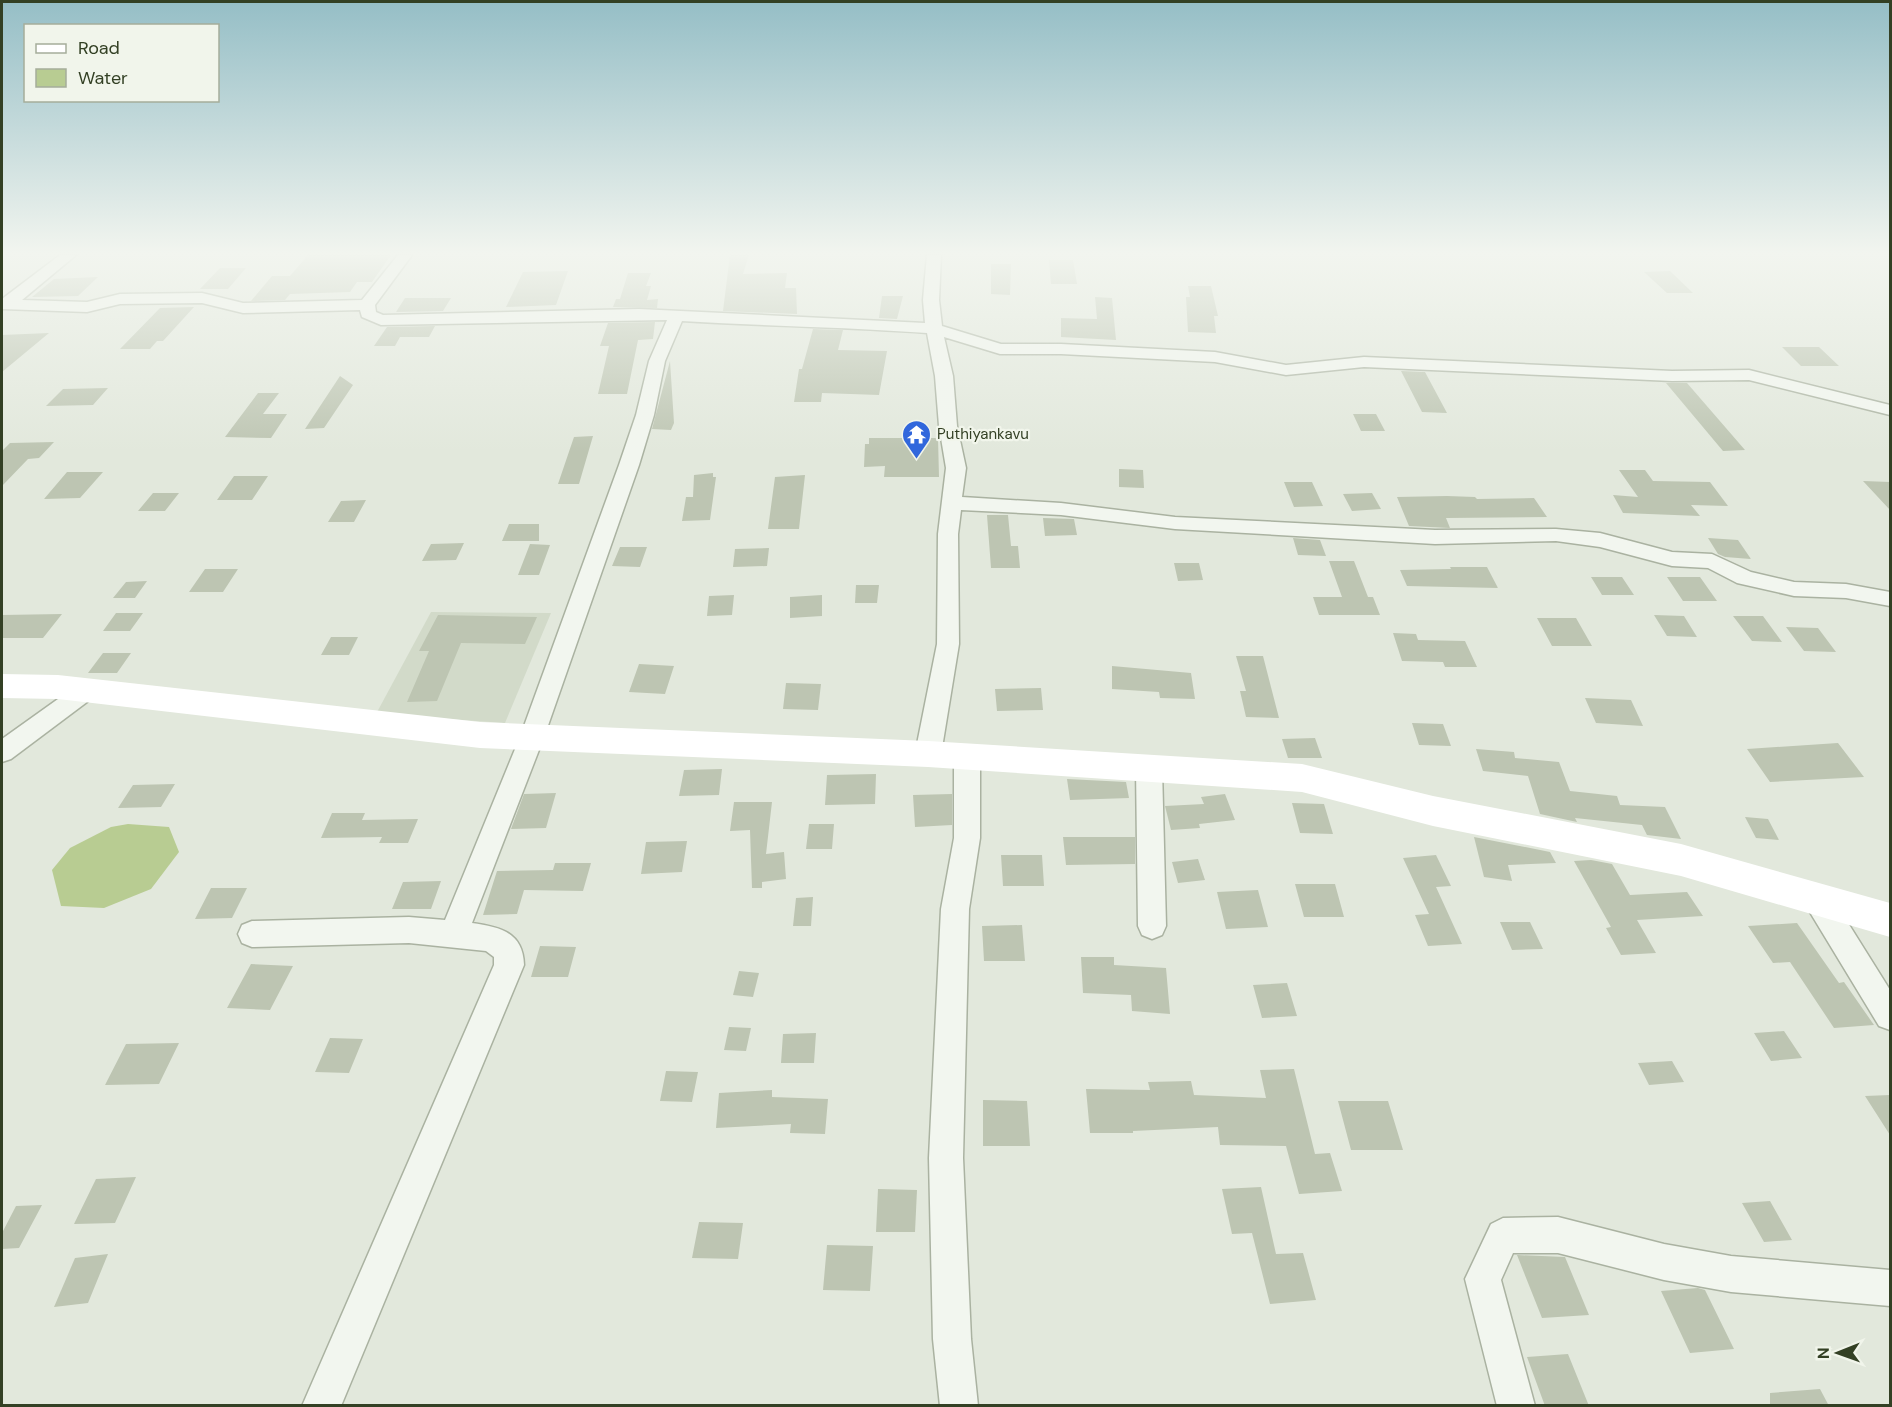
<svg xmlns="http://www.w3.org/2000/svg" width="1892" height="1407" font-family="'DM Sans',sans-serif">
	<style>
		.built { fill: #d2dac9 }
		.water { fill: #b8cc92 }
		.building { fill: #bdc5b2 }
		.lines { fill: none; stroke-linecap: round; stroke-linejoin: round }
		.minor-casing { stroke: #aab2a1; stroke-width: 3 }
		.minor { fill: #f2f6ef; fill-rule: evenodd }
		.secondary { fill: #fff; fill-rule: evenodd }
		.labels { text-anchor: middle; stroke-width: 4.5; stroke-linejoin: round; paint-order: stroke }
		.far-poi-label { font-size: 15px; fill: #334024; stroke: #f1f5eb; text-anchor: start }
	</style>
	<rect width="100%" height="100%" fill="#e2e8dc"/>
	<path class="built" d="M431 612 551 613 505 723 376 714Z"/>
	<path class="water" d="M128 824 169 827 179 852 151 889 104 908 61 906 52 870 70 848 111 827Z"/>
	<path class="building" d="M308 255H391L372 282H357L350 292 290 294 285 300 251 301 272 276H290Z
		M730 255H749L743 274 787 273 785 288H796L797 314 723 311Z
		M1049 260H1073L1077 284H1051Z
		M991 264H1011L1010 295 991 294Z
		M220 268H246L228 289H200Z
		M568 271 556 305 506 307 523 272Z
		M1670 271 1693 293H1667L1644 272Z
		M628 273H651L646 286H651L647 300 658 299 657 308 613 307 616 299H620Z
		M98 277 78 296 32 297 54 279Z
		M1188 286H1211L1218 316H1214L1216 333 1188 332 1186 297H1190Z
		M882 296H903L897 319 879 318Z
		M1095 297 1112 298 1116 340 1061 337V318L1097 319Z
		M405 298H451L443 311 396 312Z
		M194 307 163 341H157L150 349H120L160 308Z
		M655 322 653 339 638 340 627 394H598L609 346H600L608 323Z
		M435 326 429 337H400L395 346H374L387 327Z
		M813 329 843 330 838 350 887 351 879 395 822 393 821 402H794L799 369H802Z
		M49 333 2 372V335Z
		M1782 347H1819L1839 366H1801Z
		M670 361 674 423 671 430 652 429Z
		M1401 371 1425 372 1447 413 1422 412Z
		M340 376 353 385 324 428 305 429Z
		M1666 383H1687L1745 450 1723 451Z
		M108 388 93 405 46 406 63 389Z
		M258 393H279L263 414H287L271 438 225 437Z
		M1353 414H1376L1385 431H1361Z
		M593 436 579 484H558L574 437Z
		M869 438H938L939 477H884L885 466 864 467 865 444H869Z
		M54 442 39 458 28 459 2 486V451L10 443Z
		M1119 469 1143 470 1144 488 1119 487Z
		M1619 470H1645L1653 481 1710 482 1728 506 1691 505 1700 516 1623 513 1613 495 1638 497Z
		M67 472H103L80 498 44 499Z
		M713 473V477H716L710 520 682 521 686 497H693L694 475Z
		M805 475 799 529H768L775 477Z
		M234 476H268L252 500H217Z
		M1863 481 1890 482V510Z
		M1284 482H1312L1323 506 1294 507Z
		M153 493H179L165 511H138Z
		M1372 493 1381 509 1352 511 1343 494Z
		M1447 496 1475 497 1477 499 1534 498 1547 517 1446 518 1450 528 1409 526 1397 497Z
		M366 500 354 522H328L341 501Z
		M987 515H1008L1011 546H1018L1020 568H991Z
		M1043 518 1074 519 1077 535 1045 536Z
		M509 524H539V541H502Z
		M1293 538 1320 540 1326 556 1298 555Z
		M1708 538 1738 540 1751 559 1725 557 1718 554Z
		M464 543 456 560 422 561 431 544Z
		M530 544 550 545 539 575H518Z
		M620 547H647L640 567 612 566Z
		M769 548 767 566 733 567 735 549Z
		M1329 561H1354L1368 597H1373L1380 615H1319L1313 597H1342Z
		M1174 563H1199L1203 580 1178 581Z
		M1450 567H1487L1498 588 1407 586 1400 570 1451 569Z
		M205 569H238L223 592H189Z
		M1591 577H1622L1634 595H1602Z
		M1667 577H1700L1717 601H1683Z
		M147 581 135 598H113L126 582Z
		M856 585H879L877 603H855Z
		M734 595 732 615 707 616 709 596Z
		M822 595V616L790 618V597Z
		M116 613H143L130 631H103Z
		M62 614 43 638H2V615Z
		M438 615 537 617 525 644 461 643 437 701 407 702 429 651H419Z
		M1654 615 1684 616 1697 637 1667 636Z
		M1733 616H1763L1782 642 1752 641Z
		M1537 618H1576L1592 646H1552Z
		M1786 627 1818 628 1836 652 1804 651Z
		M1393 633 1416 634 1418 640 1465 641 1477 667H1445L1443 662 1402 661Z
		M331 637H358L349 655H321Z
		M103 653H131L117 673H88Z
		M1236 656H1263L1279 718 1246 717 1240 691H1246Z
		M639 664 674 666 665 694 629 692Z
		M1112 666 1191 673 1195 699 1160 698 1159 692 1112 689Z
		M786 683 821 684 818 710 783 709Z
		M1041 688 1043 710 997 711 995 689Z
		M1585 698 1631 700 1643 726 1596 723Z
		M1412 723 1443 724 1451 746 1419 745Z
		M1315 738 1322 758H1288L1282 739Z
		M1838 743 1864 777 1770 782 1747 749Z
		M1476 749 1514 752 1515 758 1559 762 1570 791 1617 796 1620 805 1665 807 1681 839 1647 835 1642 825 1575 818 1577 822 1540 814 1528 776 1483 771Z
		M722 769 719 795 679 796 684 770Z
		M876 774 875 804 825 805 827 775Z
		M1067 779 1126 782 1129 798 1070 800Z
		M175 784 161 807 118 808 133 785Z
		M556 793 546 828 511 829 524 794Z
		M952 794V825L915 827 913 795Z
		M1225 794 1235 820 1199 824 1200 828 1171 830 1165 806 1204 804 1201 797Z
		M734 802H772L766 854 784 852 786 879 762 882V888H752L750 830 730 831Z
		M1292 803 1324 804 1333 834 1300 833Z
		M332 813H365L362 820 418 819 408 843H379L382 837 321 838Z
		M1745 817 1768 819 1779 840 1756 838Z
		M809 824H834L832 849H806Z
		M1063 837H1135V864L1066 865Z
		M1474 837 1550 852 1556 863 1508 865 1512 881 1484 877Z
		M687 841 682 872 641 874 646 842Z
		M1001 855H1042L1044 886H1003Z
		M1436 855 1451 886 1436 887 1462 944 1428 946 1415 915 1429 914 1403 858Z
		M1198 859 1205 880 1178 883 1172 862Z
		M1591 860 1612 864 1630 895 1687 892 1703 916 1637 920 1656 953 1621 955 1606 928 1611 927 1574 861Z
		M555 863H591L583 891 524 890 517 914 483 915 497 871 553 870Z
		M441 881 431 909H392L403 882Z
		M1295 884H1335L1344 917H1304Z
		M211 888H247L232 918 195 919Z
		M1258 890 1268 927 1226 929 1217 892Z
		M813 897 811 926H793L796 898Z
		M1500 922H1530L1543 949 1512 950Z
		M1797 923 1839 983 1844 982 1874 1025 1834 1028 1790 962 1773 963 1748 926Z
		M1022 925 1025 961H984L982 926Z
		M540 946 576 947 568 977H531Z
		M1081 957H1114V965L1166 968 1170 1014 1132 1011 1131 995 1083 993Z
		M251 964 293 966 270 1010 227 1008Z
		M739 971 759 973 753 997 733 995Z
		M1287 983 1297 1016 1262 1018 1253 985Z
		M729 1027 751 1028 746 1051 724 1050Z
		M1784 1031 1802 1058 1771 1061 1754 1033Z
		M816 1033 814 1063H781L783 1034Z
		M330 1038 363 1039 349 1073 315 1072Z
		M179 1043 159 1084 105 1085 126 1044Z
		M1672 1061 1684 1082 1649 1085 1638 1063Z
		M1294 1069 1315 1154 1330 1153 1342 1191 1299 1194 1286 1146 1220 1145 1218 1127 1133 1131V1133H1090L1086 1089 1150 1090 1148 1082 1191 1081 1194 1095 1266 1098 1260 1070Z
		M666 1071 698 1072 692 1102 660 1101Z
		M772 1090V1097L828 1099 825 1134 790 1133 791 1124 716 1128 719 1093Z
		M1890 1095V1135L1865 1096Z
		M983 1100 1027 1101 1030 1146H983Z
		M1338 1101H1388L1403 1150H1351Z
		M136 1177 115 1223 74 1224 96 1179Z
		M1261 1187 1276 1254 1303 1253 1316 1300 1270 1304 1252 1233 1232 1234 1222 1189Z
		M878 1189 917 1190 915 1232H876Z
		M1770 1201 1792 1240 1764 1242 1742 1203Z
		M42 1205 19 1248 2 1249V1233L16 1206Z
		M699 1222 743 1223 738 1259 692 1258Z
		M827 1245 873 1246 870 1291 823 1290Z
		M108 1254 88 1303 54 1307 75 1258Z
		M1517 1255 1565 1257 1589 1315 1542 1318Z
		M1698 1288 1705 1290 1734 1349 1690 1353 1661 1291Z
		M1568 1354 1589 1406H1545L1527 1357Z
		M1820 1389 1829 1406H1770V1393Z"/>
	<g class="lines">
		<defs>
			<path id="minor" d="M60 255H76L22 300 87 302 120 294 202 293 243 303 362 300 398 255H412L375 305 376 312 383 315 639 309 925 323 923 300 927 255H941L939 300 942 326 1001 344H1061L1215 352 1286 365 1364 357 1672 371 1749 370 1890 405V415L1749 380 1672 381 1364 367 1286 375 1215 362 1061 354H1000L944 337 953 376 957 426 966 468 962 497 1061 503 1175 517 1435 530 1556 529 1600 533 1672 552 1712 554 1751 572 1794 582 1846 584 1890 592V606L1846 598 1794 596 1737 583 1708 568 1672 566 1600 547 1556 541 1435 544 1175 529 1061 515 961 510 958 534 959 644 941 754 937 761 928 764 919 761 915 754 937 644 938 534 946 468 939 426 935 376 927 333C845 327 764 326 682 321L665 361 654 415 639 465 544 737 472 923C500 927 523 932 524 965L341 1406H302L494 965V957L486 951 409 943 252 947 242 943 238 934 242 925 252 921 409 917 445 920 520 737 619 465 636 415 649 361 667 320 381 325 362 317 360 310 243 313 202 303 120 304 87 312 2 309V299Z
				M87 681 95 684 99 690 95 696 11 759 2 762V739L79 684Z
				M967 746 976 749 980 756V838L969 909 963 1158 971 1339 978 1406H940L933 1339 929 1158 941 909 954 838V756L958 749Z
				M1149 758 1158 761 1162 768 1166 926 1162 935 1152 939 1142 935 1138 926 1136 768 1140 761Z
				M1818 888 1828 891 1890 990V1030L1879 1026 1808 909 1804 900 1808 891Z
				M1558 1217 1664 1244 1731 1256 1890 1270V1306L1731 1292 1664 1280 1558 1253H1513L1501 1280 1535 1406H1497L1465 1279 1491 1224 1503 1218Z"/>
		</defs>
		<use href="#minor" class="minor-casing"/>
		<use href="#minor" class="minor"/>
		<path class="secondary" d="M2 674 58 675 480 722 928 741 1302 764 1433 796 1681 844 1890 903V937L1681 876 1433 826 1302 792 928 767 480 748 58 699 2 698Z"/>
	</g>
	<linearGradient id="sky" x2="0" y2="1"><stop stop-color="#95bec6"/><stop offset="0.56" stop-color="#f2f5ef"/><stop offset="1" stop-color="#f2f5ef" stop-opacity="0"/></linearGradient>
	<rect width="1892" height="452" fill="url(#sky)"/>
	<defs>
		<symbol id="temple-pin" viewBox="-11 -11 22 30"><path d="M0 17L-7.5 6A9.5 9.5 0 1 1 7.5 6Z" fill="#3167dc" stroke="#f1f5eb"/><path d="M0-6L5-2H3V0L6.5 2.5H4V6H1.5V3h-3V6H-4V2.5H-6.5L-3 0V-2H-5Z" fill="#fff"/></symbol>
	</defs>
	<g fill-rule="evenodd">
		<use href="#temple-pin" x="900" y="418" width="33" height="45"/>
	</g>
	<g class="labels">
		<g class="far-poi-label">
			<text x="937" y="439">Puthiyankavu</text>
		</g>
	</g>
	<rect width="1892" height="1407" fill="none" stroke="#334024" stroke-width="6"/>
	<rect x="24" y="24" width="195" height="78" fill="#f1f5eb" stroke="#a5ad9b" stroke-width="1.5"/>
	<rect x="36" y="44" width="30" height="9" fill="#ffffff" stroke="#a5ad9b" stroke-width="1.5"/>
	<text x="78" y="54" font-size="18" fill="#334024">Road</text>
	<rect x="36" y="69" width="30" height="18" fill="#b8cc92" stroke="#a5ad9b" stroke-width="1.5"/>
	<text x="78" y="84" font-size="18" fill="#334024">Water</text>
	<g transform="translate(1838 1353) rotate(269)" stroke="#f1f5eb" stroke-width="4.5" paint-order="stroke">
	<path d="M0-4.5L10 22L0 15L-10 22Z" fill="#334024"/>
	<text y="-9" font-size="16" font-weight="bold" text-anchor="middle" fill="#334024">N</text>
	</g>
</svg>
